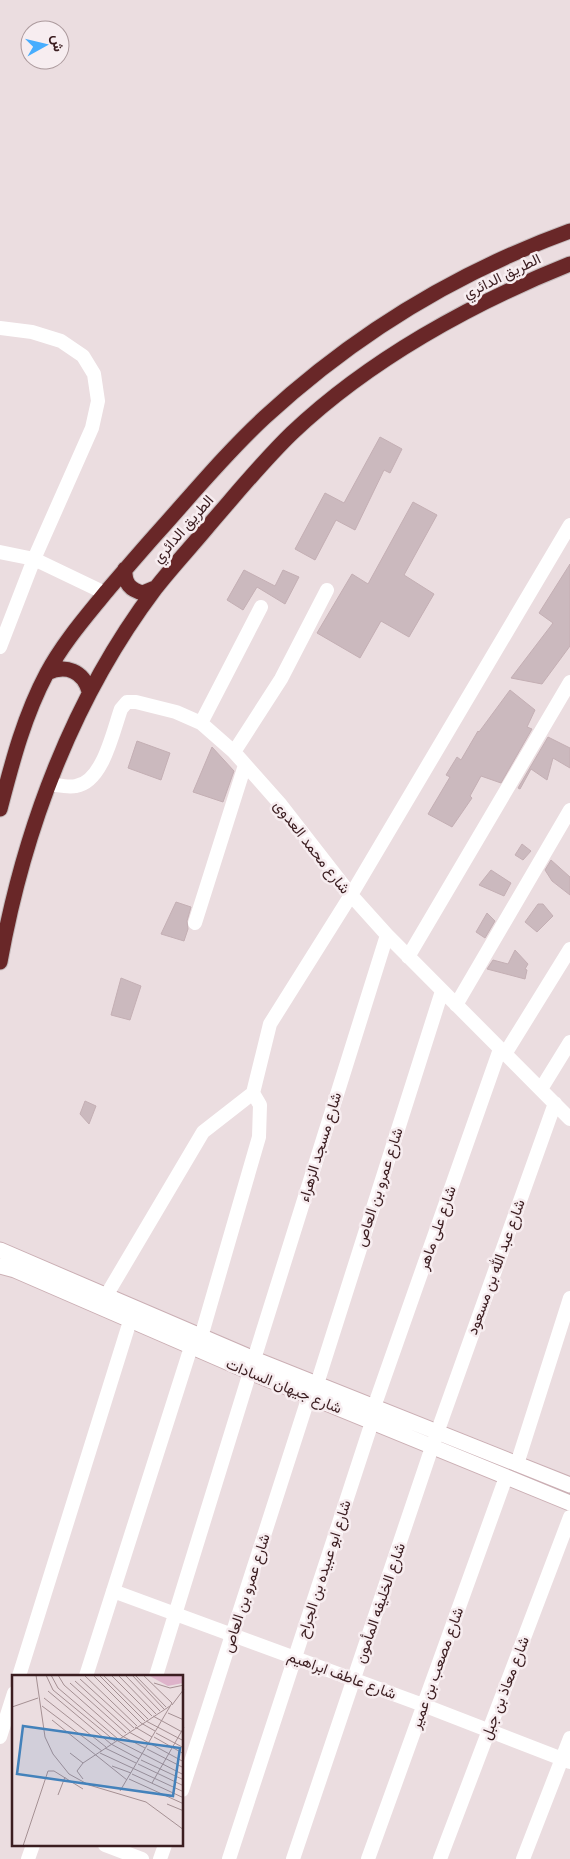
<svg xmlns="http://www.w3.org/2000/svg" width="570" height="1859" font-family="Karla,Vazirmatn,sans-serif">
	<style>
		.building { fill: #cbb9be; stroke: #c4afb4 }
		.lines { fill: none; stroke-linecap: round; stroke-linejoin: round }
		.secondary-casing { stroke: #cbafb4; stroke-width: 17 }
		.highway-casing { stroke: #c4bbbc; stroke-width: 17 }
		.street { stroke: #fff; stroke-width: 14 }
		.secondary { stroke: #fff; stroke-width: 15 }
		.highway { stroke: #692728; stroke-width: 15 }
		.labels { text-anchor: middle; stroke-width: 5; stroke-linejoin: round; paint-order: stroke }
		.street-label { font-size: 15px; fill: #3b1d20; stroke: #f7edf0 }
		.inset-road { fill: none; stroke: #a59093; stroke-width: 1 }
		.view { fill: #4382bb; fill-opacity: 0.15; stroke: #4382bb; stroke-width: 2.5 }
		.inset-edge { fill: none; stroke: #3b1d20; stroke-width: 2.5 }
	</style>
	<rect width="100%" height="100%" fill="#ebdde0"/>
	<path class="building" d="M380 437 402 449 390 473 384 470 355 530 336 520 315 560 295 549 325 493 344 503Z
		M413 502 437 515 404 575 434 594 409 637 381 621 360 658 317 633 352 574 368 584Z
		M570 564V646L542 684 511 678 553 623 539 613Z
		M244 570 275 586 283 570 299 577 285 604 257 587 243 610 227 600Z
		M510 690 535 710 527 727 532 729 501 783 481 776 470 796 472 798 452 827 428 814 450 777 446 775 457 757 461 760 478 731 479 732Z
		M548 737 570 748V768L553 758 547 780 531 769 520 789 518 788Z
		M137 741 170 753 161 780 128 768Z
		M212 747 234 771 223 802 193 792Z
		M522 844 531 851 523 860 515 855Z
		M551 860 570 877V895L552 881 545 870Z
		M491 870 511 883 504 896 479 885Z
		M176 902 191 907 187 921 188 929 184 941 161 934Z
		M538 904H543L553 916 537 932 525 922Z
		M487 913 495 921 485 938 476 932Z
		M515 950 528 964 525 969 527 970 525 979 487 969 493 960 508 964Z
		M121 978 141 986 130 1020 111 1015Z
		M85 1101 96 1106 89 1124 80 1114Z"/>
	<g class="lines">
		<defs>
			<path id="secondary" d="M0 1250 254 1359 570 1485
				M0 1266 15 1270 250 1372 570 1503"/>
			<path id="highway" d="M125 569C124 583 130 590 143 593L155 588
				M47 673C66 664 83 671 89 691
				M0 809C12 763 24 716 47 673 63 643 85 618 106 592 124 571 141 551 159 531 194 492 227 452 265 417 354 335 457 272 570 231
				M0 962C24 829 73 698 155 589 172 567 192 546 210 524 237 493 263 461 292 433 369 360 472 303 570 264"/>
		</defs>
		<use href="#secondary" class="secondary-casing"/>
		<use href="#highway" class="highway-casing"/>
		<path class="street" d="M0 328 32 332 61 341 83 356 94 374 98 401 92 428 34 559 0 647
			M0 552 34 559 105 593
			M201 723 261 607
			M234 752 281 679 327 590
			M49 784C58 785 68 788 76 786 103 782 113 731 121 709L127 702H136L176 712 201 723 234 752 281 805 351 895 387 935 570 1119
			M195 923 245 765
			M408 957 570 682
			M456 1005 570 810
			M505 1054 570 949
			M541 1089 570 1042
			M106 1296 203 1132 253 1093 270 1024 351 895 570 525
			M201 1337 259 1137 260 1105 253 1093
			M317 1384 442 991
			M374 1407 500 1049
			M517 1464 570 1298
			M113 1591 423 1705 570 1762
			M19 1676 130 1321
			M86 1676 191 1347
			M156 1676 250 1372 387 935
			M0 1737 14 1693
			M182 1790 309 1396
			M105 1845 142 1859
			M28 1859 33 1845
			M160 1859 165 1845
			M229 1859 372 1422
			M293 1859 432 1447 555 1103
			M368 1859 506 1477
			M440 1859 570 1517
			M523 1859 570 1738"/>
		<use href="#secondary" class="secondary"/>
		<use href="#highway" class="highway"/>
	</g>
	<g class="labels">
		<g class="street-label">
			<text transform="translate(502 276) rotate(-26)" y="5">الطريق الدائري</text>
			<text transform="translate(183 529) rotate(-49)" y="5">الطريق الدائري</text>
			<text transform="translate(312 847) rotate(52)" y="5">شارع محمد العدوى</text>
			<text transform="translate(320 1147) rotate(-73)" y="5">شارع مسجد الزهراء</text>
			<text transform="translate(379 1187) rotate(-72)" y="5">شارع عمرو بن العاص</text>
			<text transform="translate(437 1228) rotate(-71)" y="5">شارع على ماهر</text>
			<text transform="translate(496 1267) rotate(-70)" y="5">شارع عبد الله بن مسعود</text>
			<text transform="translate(284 1386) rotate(22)" y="5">شارع جيهان السادات</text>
			<text transform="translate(324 1569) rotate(-72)" y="5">شارع ابو عبيده بن الجراح</text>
			<text transform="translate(246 1593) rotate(-72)" y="5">شارع عمرو بن العاص</text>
			<text transform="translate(380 1603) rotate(-71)" y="5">شارع الخليفه المأمون</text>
			<text transform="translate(437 1668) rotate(-70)" y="5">شارع مصعب بن عمير</text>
			<text transform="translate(342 1675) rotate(20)" y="5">شارع عاطف ابراهيم</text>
			<text transform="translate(505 1688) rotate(-69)" y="5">شارع معاذ بن جبل</text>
		</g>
	</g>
	<g transform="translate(12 1675)">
		<rect width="171" height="171" fill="#ebdde0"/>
		<path d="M136 0H171V8L156 11Z" fill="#deb3ca"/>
		<path class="inset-road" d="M24 0 33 62 41 79 57 99 77 110 134 127 172 155M34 0 41 15 103 66M39 0 46 13 106 64M46 0 52 10 110 61M72 0 125 51M81 0 129 48 143 56M87 0 133 46M91 0 136 44M99 0 140 41M106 0 144 39M113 0 148 36M120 0 152 34M123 0 154 32M68 4 122 53M63 6 118 56M58 8 114 58M142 8 158 13 172 10M36 16 99 69M32 23 94 72M160 30 172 14M30 31 90 76M0 32 26 23M156 38 172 45M141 41 172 58M40 45 115 105M134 46 172 66M123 52 140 62M117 57 172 87M144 58 172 73M110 61 133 73M142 62 172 79M104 65 172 100M99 69 127 84M93 73 124 88M135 74 172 93M58 78 71 88M88 78 172 117M129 85 172 105M126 89 172 111M100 91 119 98M120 99 172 123M71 104 65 96 71 88 158 31M117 104 172 129M140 108 172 52M108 116 160 28 131 0M46 120 53 102M155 129 172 136M11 171 36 96H42L71 114"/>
		<path class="view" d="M11 51 168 73 161 121 5 99Z"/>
		<rect width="171" height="171" class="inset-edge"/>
	</g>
	<g transform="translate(45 45) rotate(82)"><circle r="24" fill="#f7edf0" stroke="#ac9a9d"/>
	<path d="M0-4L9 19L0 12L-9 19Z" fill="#47adfe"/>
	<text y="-8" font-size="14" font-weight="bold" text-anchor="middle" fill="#3b1d20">ش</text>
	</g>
</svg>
